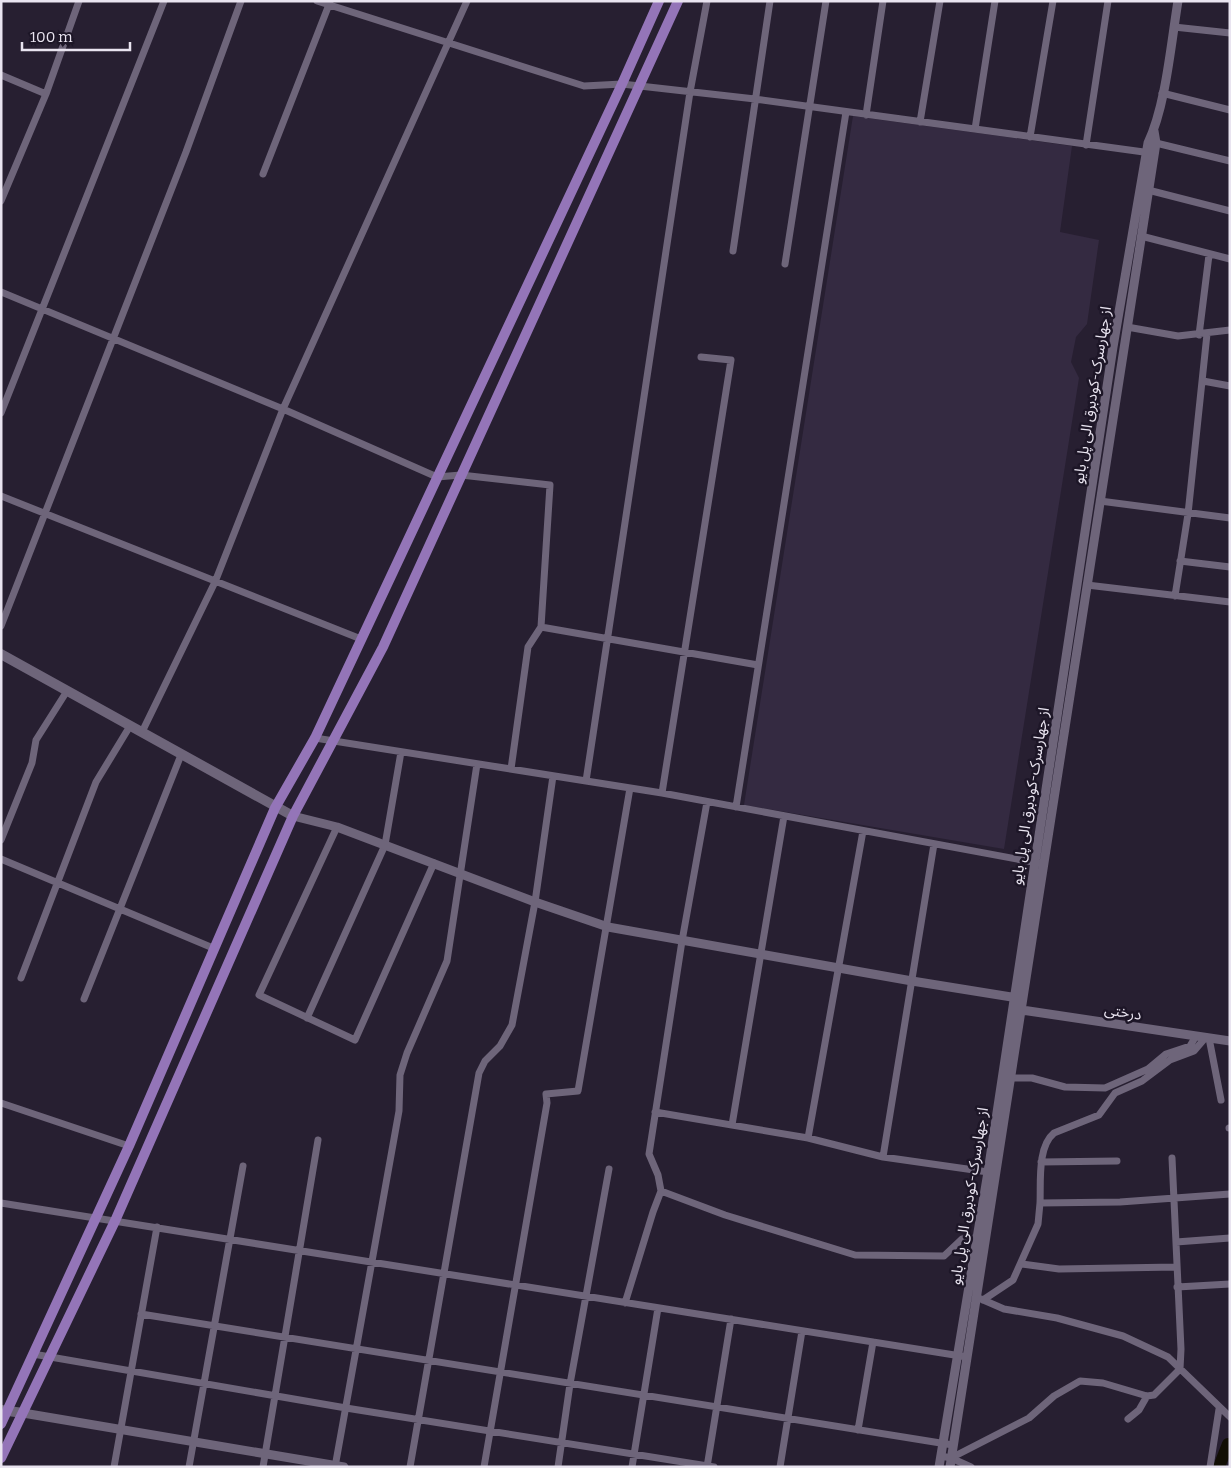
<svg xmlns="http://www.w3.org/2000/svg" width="1231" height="1468" font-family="Bitter,'Noto Sans Arabic',serif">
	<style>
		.built { fill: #342a41 }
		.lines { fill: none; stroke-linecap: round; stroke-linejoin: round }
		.river { stroke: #110e04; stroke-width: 12 }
		.minor { stroke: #6e657a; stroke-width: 7 }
		.tertiary { stroke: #6e657a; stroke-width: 9 }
		.secondary { stroke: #6e657a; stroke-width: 10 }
		.primary { stroke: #9475b8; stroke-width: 10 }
		.labels { text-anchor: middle; stroke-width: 5; stroke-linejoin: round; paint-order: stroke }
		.street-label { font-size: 15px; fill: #e9e4f0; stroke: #1d1627 }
	</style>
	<rect width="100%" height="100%" fill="#271f31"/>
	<path class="built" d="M853 116 1072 146 1060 232 1099 240 1087 324 1076 337 1071 362 1079 378 1004 849 744 805Z"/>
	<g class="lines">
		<path class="river" d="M1219 1467 1228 1444"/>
		<path class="minor" d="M317 1 584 86 622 84 755 99 1151 153
			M1174 27 1230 33
			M1 75 46 94
			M1162 93 1230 110
			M866 115 883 1
			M920 122 940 1
			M975 129 995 1
			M1030 137 1053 1
			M1156 143 1230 161
			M1086 145 1108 1
			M263 174 330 2
			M1148 190 1230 211
			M1 201 46 94 79 1
			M1141 236 1230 259
			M733 251 770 1
			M785 264 826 1
			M1 292 283 409 437 477 461 475 550 485 541 627 528 647 511 769
			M1127 327 1178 336 1230 330
			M1199 335 1209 255
			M1203 381 1230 386
			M1 413 164 1
			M1 496 361 639
			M1100 501 1230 518
			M1180 561 1230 567
			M1087 585 1230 602
			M1175 596 1188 514 1207 334
			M1 626 186 152 241 1
			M541 627 758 665
			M142 732 215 582 283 409 467 1
			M315 738 662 793 1038 863
			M586 781 690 92 707 1
			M662 793 731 360 701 357
			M736 807 846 112
			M337 827 259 995 355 1040 434 863
			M1 840 32 763 36 740 67 691
			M1 859 213 948
			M21 978 96 782 130 726
			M84 999 181 755
			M307 1018 385 845 401 752
			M1209 1038 1221 1100
			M1010 1078H1032L1065 1087 1105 1088 1148 1069 1166 1054 1190 1046 1196 1036
			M1 1103 129 1146
			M655 1112 808 1138 883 1157 988 1172
			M732 1125 784 816
			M1229 1128H1230
			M808 1138 863 831
			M883 1157 934 844
			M1041 1162 1117 1161
			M661 1191 725 1215 855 1255 944 1256 962 1239 977 1238
			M1 1203 967 1357
			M1040 1203C1041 1183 1037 1147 1054 1133L1099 1115 1115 1093 1142 1081 1170 1060 1194 1051 1206 1037
			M1176 1242 1230 1238
			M1022 1264 1059 1269 1176 1267
			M1177 1287 1230 1284
			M981 1299 1004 1309 1057 1318 1123 1336 1168 1357 1230 1417
			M983 1300 1013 1280 1038 1224 1040 1203 1120 1202 1230 1194
			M625 1303 653 1212 661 1191 658 1175 649 1154 682 941 707 802
			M141 1314 953 1445
			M33 1354 346 1408 714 1467
			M1128 1419 1139 1410 1147 1396
			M858 1430 873 1342
			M941 1456 951 1458 1029 1418 1054 1396 1080 1381 1103 1383 1147 1396 1154 1395 1180 1369 1181 1349 1172 1158
			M951 1458 971 1467
			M114 1467 157 1227
			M189 1467 243 1166
			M263 1467 318 1140
			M335 1467 399 1111 400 1075 407 1053 447 961 477 764
			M410 1467 479 1073 485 1061 500 1046 512 1025 535 902 553 776
			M484 1467 547 1103 546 1094 578 1091 630 788
			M558 1467 570 1384 609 1169
			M632 1467 658 1308
			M707 1467 731 1319
			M780 1467 802 1331
			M1210 1467 1219 1409"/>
		<path class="tertiary" d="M293 816 337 827 535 902 608 927 912 981 1018 998
			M1015 1009 1230 1041
			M23 1413 344 1467
			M939 1467 988 1172 1113 347 1148 143C1166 105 1171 43 1178 1
			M950 1467 1156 143 1154 131"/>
		<path class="secondary" d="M1 654 293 816
			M1 1410 23 1413"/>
		<path class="primary" d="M1 1424 129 1146 275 808 315 738 622 84 659 1
			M1 1458 115 1221 293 816 383 647 678 1"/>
	</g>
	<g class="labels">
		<g class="street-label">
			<text transform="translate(1092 395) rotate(-81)" y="5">از جهارسرک-کودبرق الی پل بایو</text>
			<text transform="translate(1030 796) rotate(-81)" y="5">از جهارسرک-کودبرق الی پل بایو</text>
			<text transform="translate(1123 1012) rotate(9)" y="5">درختی</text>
			<text transform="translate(969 1196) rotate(-81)" y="5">از جهارسرک-کودبرق الی پل بایو</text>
		</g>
	</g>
	<rect width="1231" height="1468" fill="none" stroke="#e9e4f0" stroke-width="5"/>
	<path d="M22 42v8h108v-8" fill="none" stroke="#e9e4f0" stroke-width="2.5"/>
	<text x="30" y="42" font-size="15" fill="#e9e4f0" stroke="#1d1627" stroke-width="4" paint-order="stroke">100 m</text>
</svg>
